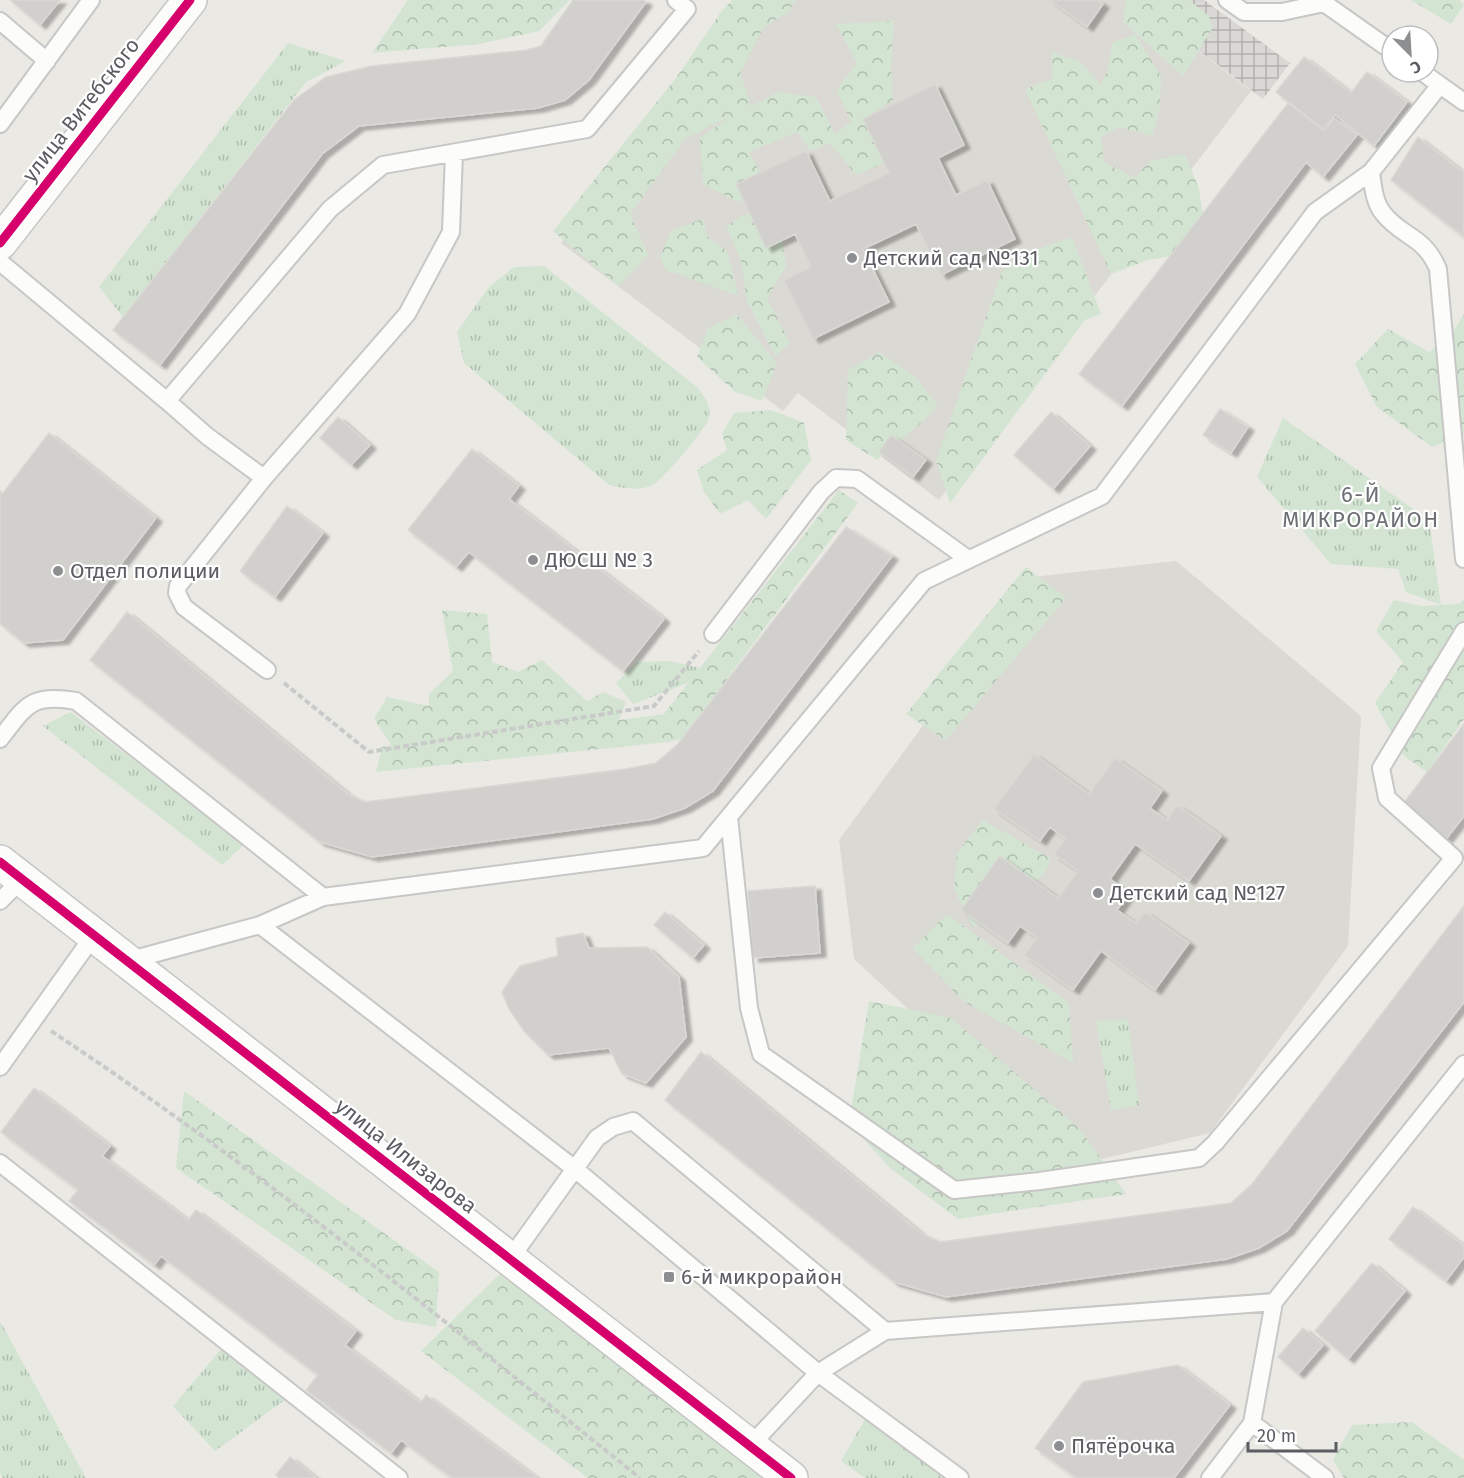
<svg xmlns="http://www.w3.org/2000/svg" width="1464" height="1478" font-family="'Fira Sans',sans-serif">
	<style>
		.industrial { fill: url(#industrial-grid) }
		.education { fill: #dad9d3 }
		.grass { fill: url(#grass-tufts) }
		.forest { fill: url(#forest-crowns) }
		.building { fill: #d1d0cd; stroke: #d9d8d4; stroke-width: 1.5; filter: url(#shadow) }
		.lines { fill: none; stroke-linecap: round; stroke-linejoin: round }
		.lane-casing { stroke: #c7c7c6; stroke-width: 20 }
		.secondary-casing { stroke: #c5c6c4; stroke-width: 36 }
		.path { stroke: #c8cbc9; stroke-width: 4; stroke-dasharray: 6 3; stroke-linecap: butt }
		.lane { stroke: #fcfcfb; stroke-width: 16 }
		.secondary { stroke: #fcfcfb; stroke-width: 33 }
		.cycleway-casing { stroke: #fff; stroke-width: 13 }
		.cycleway { stroke: #d6006c; stroke-width: 9 }
		.poi-dot { fill: #8d8e90; stroke: #fff; stroke-width: 2 }
		.labels { text-anchor: middle; stroke-width: 4.5; stroke-linejoin: round; paint-order: stroke }
		.street-label { font-size: 21px; fill: #5b5d62; stroke: #fff }
		.poi-label { font-size: 21px; fill: #5b5d62; stroke: #fff; text-anchor: start }
		.neighbourhood-label { font-size: 22px; letter-spacing: 1.5px; fill: #6c6f73; stroke: #fff }
	</style>
	<defs>
		<pattern id="industrial-grid" width="8" height="8" patternUnits="userSpaceOnUse" patternTransform="scale(1.5)"><rect width="8" height="8" fill="#d9d8d4"/><path d="M0 4h8M4 0v8" fill="none" stroke="#b3b2af"/></pattern>
		<pattern id="grass-tufts" width="24" height="20" patternUnits="userSpaceOnUse" patternTransform="scale(1.5)"><rect width="24" height="20" fill="#d3e5d2"/><path d="M3 7l-1-3M5 7V3M7 7l1-3M15 17l-1-3M17 17v-4M19 17l1-3" fill="none" stroke="#aebdae"/></pattern>
		<pattern id="forest-crowns" width="20" height="18" patternUnits="userSpaceOnUse" patternTransform="scale(1.5)"><rect width="20" height="18" fill="#d3e5d2"/><path d="M2 6a3 3 0 1 1 6 0M12 15a3 3 0 1 1 6 0" fill="none" stroke="#aebdae"/></pattern>
		<filter id="shadow"><feDropShadow dx="6" dy="4" stdDeviation="1.5" flood-color="#0004"/></filter>
	</defs>
	<rect width="100%" height="100%" fill="#eae9e4"/>
	<path class="industrial" d="M1132 0H1204L1290 63 1263 99Z"/>
	<path class="education" d="M747 0H1132L1251 91 939 500 798 393 783 411 561 243Z
		M1176 561 1361 716 1348 946 1210 1133 1077 1165 854 959 839 840 1032 577Z"/>
	<path class="grass" d="M288 43 346 61 306 82 123 317 99 287Z
		M544 266 697 387C704 396 713 408 708 420 703 432 665 477 654 484 641 492 623 488 609 485L464 363 457 332 489 287 514 267Z
		M1283 418 1429 520 1441 605 1406 592 1398 569 1331 564 1257 477Z
		M670 661 700 668 688 683 633 704 616 683 637 662Z
		M71 712 244 845 222 865 43 726Z
		M1128 1019 1139 1105 1111 1110 1096 1021Z
		M0 1321 86 1478H3L0 1473Z
		M227 1342 286 1399 215 1451 173 1406Z
		M869 1412 954 1478H865L841 1461Z"/>
	<path class="forest" d="M408 0H570L539 31 479 44 372 53Z
		M732 0H796L788 12 763 28 740 73 751 106 779 92 816 97 835 134 851 122 837 90 857 63 836 24 894 21 891 65 893 100 863 119 884 163 856 175 830 143 811 151 797 132 749 152 760 173 736 184 743 199 739 202 703 184 700 138 731 116 685 139 630 214 648 255 618 286 553 231 676 78 721 12Z
		M1126 0H1189L1209 16 1212 29 1183 76 1123 22Z
		M1411 0H1459L1464 5 1451 24Z
		M1135 34 1161 76 1160 108 1152 136 1119 127 1101 137 1104 162 1135 178 1150 161 1185 154 1199 189 1204 221 1186 254 1148 260 1111 274 1025 89 1052 79 1051 52 1080 62 1101 85 1108 70 1112 43Z
		M749 212 762 238 782 240 786 266 767 298 790 343 775 356 747 301 741 260 726 226Z
		M702 219 708 237 727 251 739 296 666 270 660 257 671 231Z
		M1072 237 1101 314 1085 320 950 503 936 461 1002 271 1041 248Z
		M1464 314V434L1432 447 1377 407 1355 364 1388 329 1429 352 1452 334Z
		M737 315 777 363 762 401 735 392 697 357 708 328Z
		M879 352 913 375 938 405 921 423 877 460 846 440 848 370Z
		M771 410 804 423 811 460 766 519 748 500 720 514 704 492 697 470 727 450 722 434 734 413Z
		M839 490 858 503 683 738 668 742 376 772 382 747 391 745 374 719 387 697 429 706V694L453 671 442 610 487 614 492 662 518 672 542 660 587 701 603 692 626 702 619 720 664 714Z
		M1026 567 1066 598 946 740 906 714Z
		M1464 599V719L1427 772 1404 756 1375 703 1403 662 1376 631 1394 600 1422 606 1459 604Z
		M983 820 1051 859 1045 873 973 927 954 889 957 853Z
		M947 914 1069 1003 1073 1063 963 1001 913 948Z
		M869 1001 951 1018 1079 1128 1126 1194 958 1219 890 1168 849 1123Z
		M184 1091 439 1272 436 1327 396 1320 176 1168Z
		M509 1265 770 1478H588L421 1351Z
		M1412 1422 1464 1460V1478H1344L1333 1460 1352 1425Z"/>
	<path class="building" d="M10 0H60L40 25Z
		M573 0H643L646 2 589 80 565 100 538 108 359 126 322 154 160 365 113 330 294 100 326 77 372 66 527 50 541 46Z
		M1050 0H1097L1103 4 1087 27Z
		M1304 57 1351 93 1367 72 1407 102 1374 146 1335 115 1323 129 1276 92Z
		M935 84 964 145 938 158 956 195 987 180 1015 239 941 275 916 224 863 249 889 302 813 339 784 280 811 267 795 234 766 248 736 184 806 151 830 201 889 173 863 119Z
		M1288 103 1324 131 1334 118 1357 135 1323 177 1306 162 1122 406 1079 374Z
		M1418 137 1464 173V237L1391 180Z
		M1220 409 1248 427 1231 453 1203 435Z
		M1051 412 1090 446 1053 489 1014 455Z
		M338 417 370 445 351 465 320 438Z
		M49 433 156 518 63 640 24 643 0 624V491L3 493Z
		M891 435 926 460 913 477 879 452Z
		M472 449 519 486 509 499 664 619 623 671 469 552 456 567 408 530Z
		M287 506 323 533 275 597 240 571Z
		M846 527 892 556 713 791 685 808 653 819 372 857 320 842 90 660 127 612 348 794 365 802 626 769 656 763 678 744Z
		M1464 724V816L1446 839 1403 804Z
		M1034 754 1089 794 1115 758 1162 791 1150 808 1167 820 1177 805 1221 836 1189 881 1135 844 1110 879 1129 893 1117 910 1136 923 1145 912 1189 943 1155 990 1101 951 1073 990 1024 955 1037 938 1020 926 1008 943 961 910 1000 856 1058 898 1078 871 1054 854 1065 839 1050 827 1040 841 994 809Z
		M815 886 820 953 753 958 748 891Z
		M1464 906V1002L1287 1231 1259 1248 1227 1259 946 1297 894 1282 665 1100 701 1052 922 1234 940 1242 1231 1203 1252 1184Z
		M665 912 704 945 693 958 654 925Z
		M583 933 589 948 647 947 679 977 686 1037 646 1083 622 1074 609 1048 548 1055 524 1031 509 1009 502 992 520 966 558 956 556 938Z
		M34 1088 110 1146 102 1156 188 1220 196 1210 356 1331 345 1345 421 1403 426 1395 537 1478H452L401 1440 391 1453 306 1390 318 1375 161 1256 154 1265 69 1201 78 1190 1 1132Z
		M1413 1207 1464 1246V1257L1446 1281 1389 1239Z
		M1372 1263 1405 1291 1348 1359 1315 1331Z
		M1303 1328 1323 1345 1298 1374 1278 1357Z
		M1178 1365 1230 1405 1174 1478H1077L1035 1448 1083 1382Z
		M290 1457 316 1478H279L276 1475Z"/>
	<g class="lines">
		<defs>
			<path id="lane" d="M1227 0 1244 12H1282L1324 3 1392 51
				M0 21 47 61
				M1440 85 1464 102
				M0 124 91 0
				M1371 172C1373 186 1374 202 1383 213 1401 237 1424 235 1438 269L1464 559
				M0 262 167 401
				M264 478 407 314 451 232 454 153
				M713 634 821 492 836 478 857 479 968 559
				M267 670 184 607 177 593 178 586 264 478 207 436 167 401 330 209 383 165 587 129 687 9 676 0
				M0 739C26 706 30 693 76 701L323 897
				M729 817 749 1008 761 1054 954 1190 1040 1181 1199 1158 1215 1143 1454 858 1387 798 1381 768 1464 631
				M0 901 22 879
				M260 925 575 1169 818 1373 960 1478
				M127 961 260 925 323 897 703 848 924 581 1102 496 1315 212 1371 172 1440 85 1422 72
				M0 1067 94 935
				M0 1163 399 1478
				M510 1259 597 1138 613 1127 633 1121 885 1331
				M1252 1423 1325 1478
				M750 1446 818 1373 885 1331 1274 1302 1464 1064
				M1210 1478 1252 1423 1274 1302"/>
			<path id="secondary" d="M0 243 190 0
				M0 862 791 1478"/>
		</defs>
		<use href="#lane" class="lane-casing"/>
		<use href="#secondary" class="secondary-casing"/>
		<path class="path" d="M284 683 369 752 654 706 699 651
			M51 1031C257 1167 448 1324 640 1478"/>
		<use href="#lane" class="lane"/>
		<use href="#secondary" class="secondary"/>
		<defs>
			<path id="cycleway" d="M0 243 190 0
				M0 862 791 1478"/>
		</defs>
		<use href="#cycleway" class="cycleway-casing"/>
		<use href="#cycleway" class="cycleway"/>
	</g>
	<g class="poi-dot">
		<circle cx="852" cy="258" r="6"/>
		<circle cx="533" cy="560" r="6"/>
		<circle cx="58" cy="571" r="6"/>
		<circle cx="1098" cy="893" r="6"/>
		<rect x="663" y="1271" width="12" height="12" rx="3"/>
		<circle cx="1059" cy="1446" r="6"/>
	</g>
	<g class="labels">
		<g class="street-label">
			<text transform="translate(81 110) rotate(-52)" y="7">улица Витебского</text>
			<text transform="translate(406 1156) rotate(38)" y="7">улица Илизарова</text>
		</g>
		<g class="poi-label">
			<text x="864" y="265">Детский сад №131</text>
			<text x="545" y="567">ДЮСШ № 3</text>
			<text x="70" y="578">Отдел полиции</text>
			<text x="1110" y="900">Детский сад №127</text>
			<text x="681" y="1284">6-й микрорайон</text>
			<text x="1071" y="1453">Пятёрочка</text>
		</g>
		<g class="neighbourhood-label">
			<text x="1361" y="502">6-Й<tspan x="1361" dy="25">МИКРОРАЙОН</tspan></text>
		</g>
	</g>
	<g transform="translate(1410 54) rotate(156)"><circle r="28" fill="#ffffff" stroke="#bdbec0" stroke-width="1.5"/>
	<path d="M0-4.5L10 22L0 15L-10 22Z" fill="#8d8e90"/>
	<text y="-9" font-size="16" font-weight="bold" text-anchor="middle" fill="#5b5d62">С</text>
	</g>
	<path d="M1248 1442v9h88v-9" fill="none" stroke="#5b5d62" stroke-width="3"/>
	<text x="1257" y="1442" font-size="18" fill="#5b5d62" stroke="#ffffff" stroke-width="4.5" paint-order="stroke">20 m</text>
</svg>
